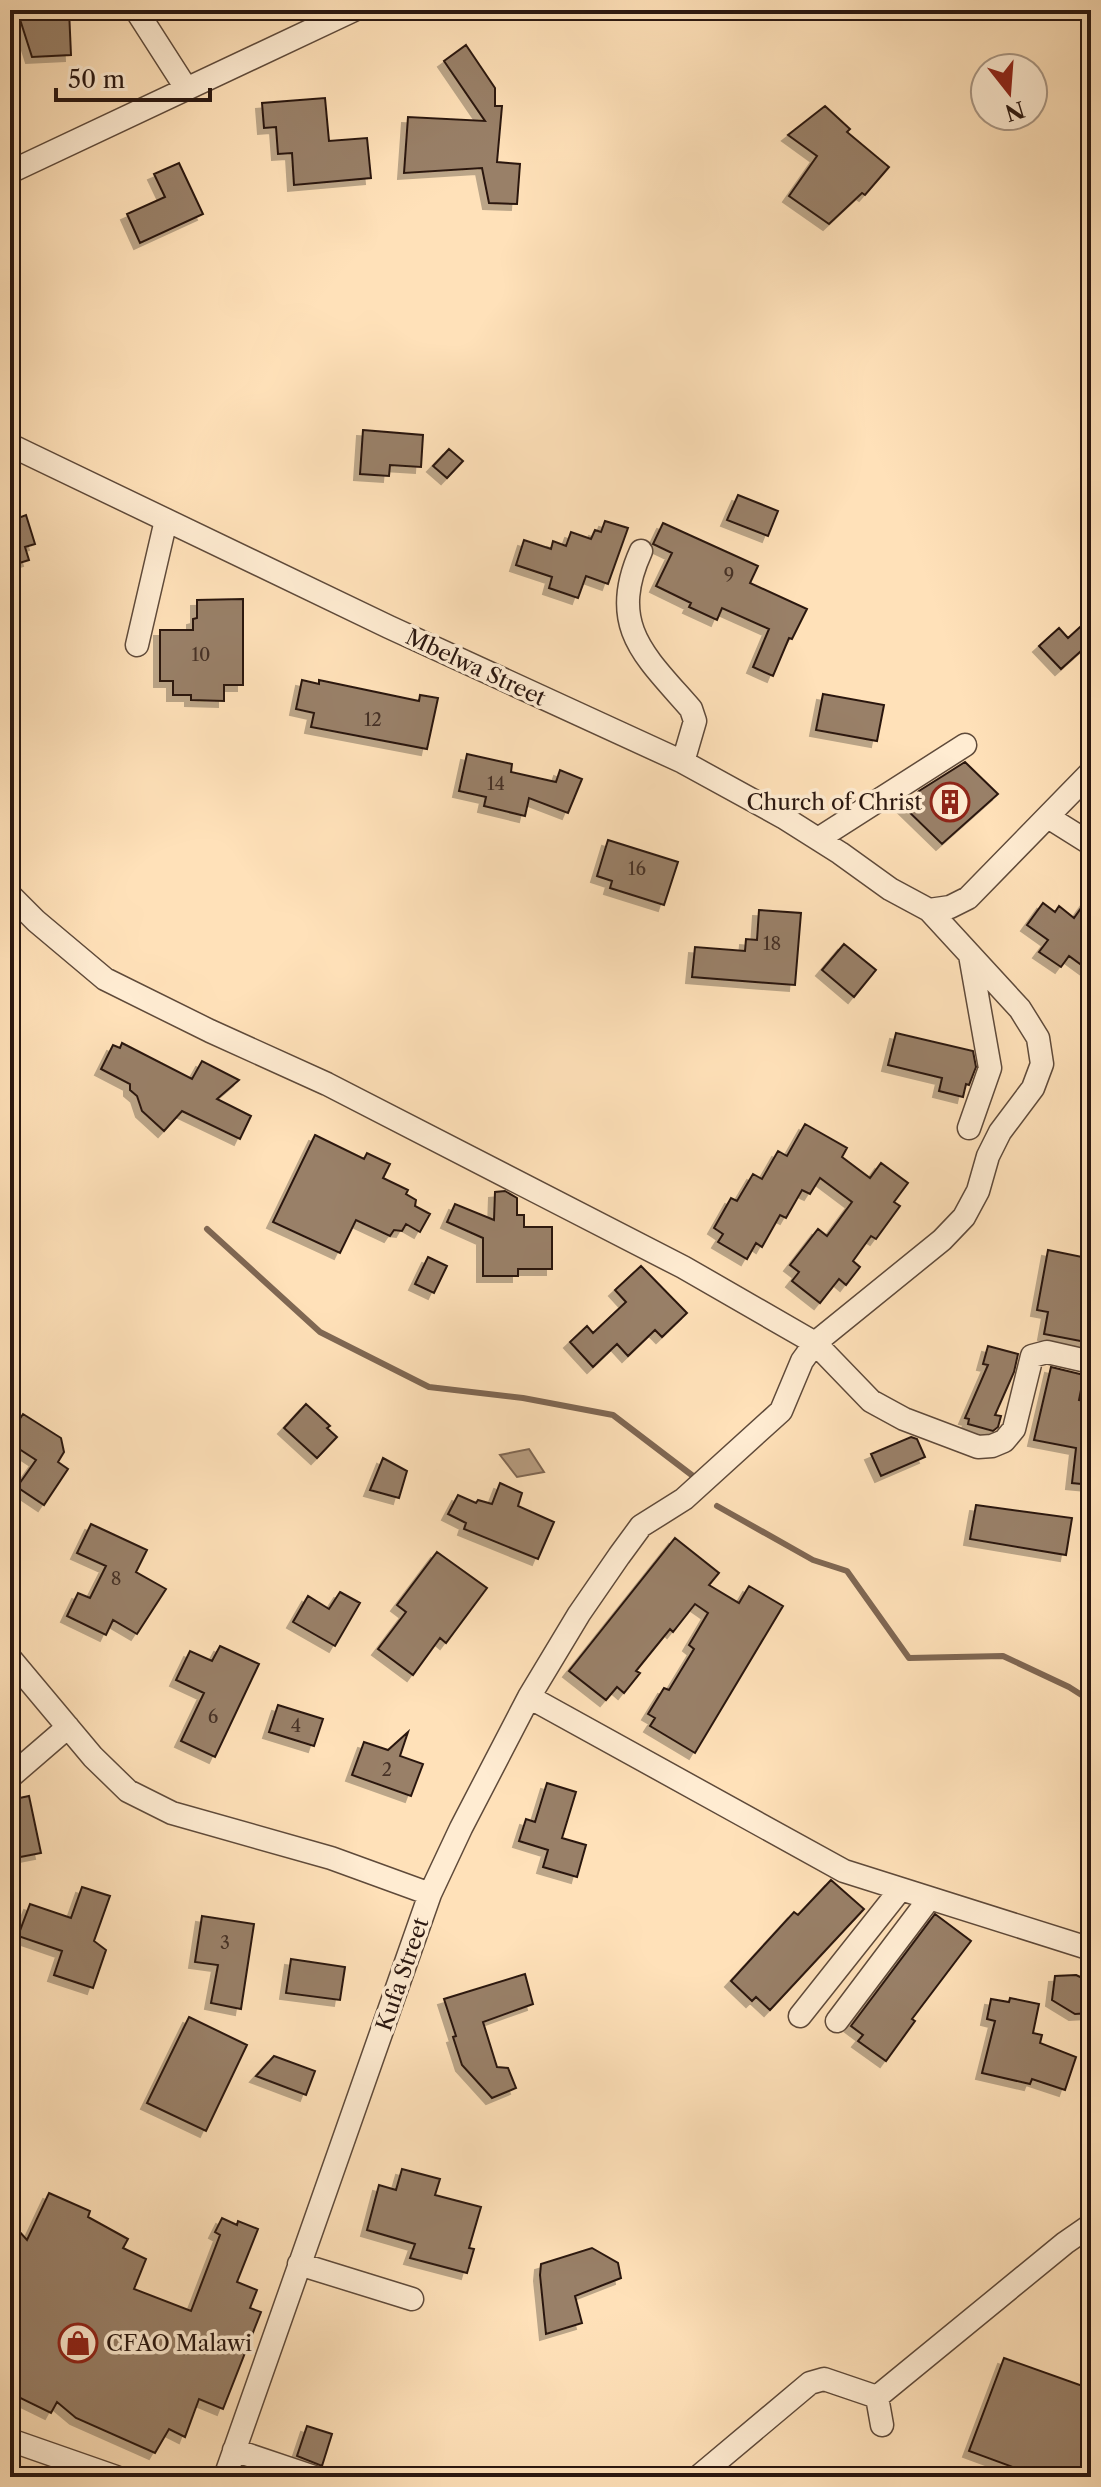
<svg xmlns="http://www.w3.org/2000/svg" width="1101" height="2487" font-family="'Libre Caslon Text',serif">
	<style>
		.water { fill: #b79c80; stroke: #7f6753; stroke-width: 2 }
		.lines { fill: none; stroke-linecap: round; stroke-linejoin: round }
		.stream { stroke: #7f6753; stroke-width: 6 }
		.building { fill: #998068; stroke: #2a1710; stroke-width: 2; filter: url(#shadow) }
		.minor-casing { stroke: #5f4a3a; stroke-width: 25 }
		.minor { stroke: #ffecd2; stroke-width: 22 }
		.labels { text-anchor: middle; stroke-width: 7; stroke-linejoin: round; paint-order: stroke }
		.number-label { font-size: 18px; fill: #463126 }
		.street-label { font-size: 22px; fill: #2a1710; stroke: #ffecd2 }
		.poi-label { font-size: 22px; fill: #2a1710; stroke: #ffecd2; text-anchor: end }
	</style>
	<defs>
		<filter id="shadow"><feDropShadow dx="-6" dy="6" stdDeviation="0" flood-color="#0004"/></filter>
	</defs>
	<rect width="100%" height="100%" fill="#ffe1b9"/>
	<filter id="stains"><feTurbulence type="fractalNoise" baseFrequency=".0025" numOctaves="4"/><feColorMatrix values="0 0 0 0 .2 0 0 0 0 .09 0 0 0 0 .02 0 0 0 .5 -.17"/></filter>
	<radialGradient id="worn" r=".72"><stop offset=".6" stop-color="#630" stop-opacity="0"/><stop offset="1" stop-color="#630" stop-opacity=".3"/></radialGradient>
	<path class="water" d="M529 1449 544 1472 517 1477 500 1455Z"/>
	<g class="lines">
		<path class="stream" d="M207 1229 320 1332 429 1387 523 1398 613 1415 693 1476
			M717 1506 813 1560 847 1571 909 1658 1003 1656 1069 1687 1091 1701"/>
	</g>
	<path class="building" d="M17 10H69L71 55 32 57Z
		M466 45 495 88V106H502L497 162 520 164 517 204 489 203 482 168 404 173 408 117 485 121 444 61Z
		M325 98 329 141 367 138 371 178 294 185 292 153 278 154 276 127 264 128 262 103Z
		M825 106 850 129 847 132 889 167 865 195 862 193 829 224 789 196 817 156 788 135Z
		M179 163 203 214 140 243 127 214 165 197 154 174Z
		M363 430 423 435 421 467 390 465 389 476 360 474Z
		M449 449 463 461 447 478 433 466Z
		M738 495 778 511 768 536 727 520Z
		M14 512 16 519 26 515 35 544 25 547 29 560 10 566V513Z
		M605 521 628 528 608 584 586 576 578 598 549 588 552 577 516 565 524 540 551 549 553 541 566 546 571 532 591 539 595 530 601 532Z
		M663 523 758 566 750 583 807 609 792 639 789 638 773 676 753 667 769 629 722 608 717 620 689 607 691 603 656 586 672 553 653 544Z
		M243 599V685H224V701L191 700V695H173V681H160V630H193V619L197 618V600Z
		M1091 617V642L1061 669 1039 646 1059 628 1068 638Z
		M302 680 319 684V680L419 701 420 695 438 698 427 749 311 727 314 713 296 709Z
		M823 694 884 705 877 741 816 730Z
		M467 754 512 764 511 772 556 782 560 770 582 779 568 813 529 798 525 816 484 806 486 797 459 791Z
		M965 762 998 794 942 844 904 807 919 791Z
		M608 840 678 862 664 905 610 888 612 881 597 876Z
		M1091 894V972L1069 956 1061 967 1039 952 1048 940 1027 925 1043 903 1055 912 1059 906 1074 918Z
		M759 910 801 913 795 985 692 977 695 947 745 951 746 939 757 940Z
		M844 944 876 970 854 997 822 970Z
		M896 1033 973 1051 976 1067 969 1085 966 1084 963 1097 939 1091 942 1078 888 1065Z
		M122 1043 192 1079 202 1061 239 1080 217 1099 251 1116 240 1139 182 1111 164 1131 142 1111 137 1096 130 1090V1084L101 1069 113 1045 120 1048Z
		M805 1124 847 1148 842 1157 870 1178 881 1163 908 1183 894 1202 900 1206 876 1239 871 1236 853 1261 860 1267 846 1285 839 1279 820 1303 792 1281 799 1272 790 1265 818 1229 827 1236 852 1202 820 1178 810 1194 802 1190 786 1218 780 1215 762 1247 756 1243 747 1259 718 1242 723 1234 714 1228 731 1198 737 1201 753 1174 762 1179 778 1151 787 1156Z
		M315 1135 364 1159 367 1153 390 1164 383 1178 408 1190 406 1194 416 1200 415 1206 430 1214 420 1232 406 1224 402 1231 394 1230 390 1236 356 1220 340 1253 273 1222Z
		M505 1191 517 1198V1215H524V1227H552V1269H518V1276H483V1238L447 1222 455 1204 494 1220 495 1192Z
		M1048 1250 1087 1258 1083 1277 1091 1278V1343L1044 1334 1048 1312 1037 1310Z
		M428 1257 447 1266 434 1293 415 1284Z
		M641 1266 687 1313 662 1337 655 1330 628 1356 617 1344 593 1367 570 1342 587 1326 593 1333 626 1302 615 1290Z
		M988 1346 1018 1354 1014 1372 995 1415 1001 1416 998 1427 993 1431 968 1424 969 1419 965 1418 988 1365 983 1364Z
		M1051 1367 1084 1375 1079 1400 1091 1403V1485L1072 1483 1076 1448 1034 1440Z
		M306 1404 330 1426 327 1428 337 1437 317 1458 284 1428Z
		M23 1414 61 1438 64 1452 58 1462 68 1469 44 1505 17 1487 36 1460 10 1443V1434Z
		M911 1437 917 1439 925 1457 881 1476 871 1454Z
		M383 1458 407 1471 399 1498 370 1490Z
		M500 1483 522 1493 518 1506 554 1522 538 1559 464 1529 466 1523 448 1514 458 1495 476 1503 478 1500 492 1504Z
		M976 1505 1072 1518 1066 1555 970 1539Z
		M91 1524 147 1550 136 1572 166 1589 137 1634 113 1620 106 1635 67 1616 78 1593 90 1598 106 1566 77 1553Z
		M675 1538 719 1573 709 1585 739 1603 749 1586 783 1606 695 1753 650 1726 655 1718 648 1714 664 1688 669 1690 694 1649 689 1645 708 1613 695 1604 673 1632 670 1629 636 1671 640 1673 624 1693 617 1687 606 1700 569 1671Z
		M437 1552 487 1588 446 1643 440 1638 413 1675 378 1649 406 1612 397 1605Z
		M340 1592 360 1603 335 1646 293 1622 308 1596 329 1609Z
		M220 1646 259 1664 215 1757 181 1741 204 1693 176 1680 190 1651 212 1661Z
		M278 1705 323 1719 314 1746 269 1732Z
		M408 1732 400 1756 423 1764 411 1796 352 1775 364 1742 388 1750Z
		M547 1783 576 1792 562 1838 586 1845 577 1877 543 1867 548 1850 519 1841 526 1819 535 1822Z
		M29 1796 41 1853 10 1859V1800Z
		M831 1880 864 1909 770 2010 756 1997 752 2001 731 1981 794 1912 798 1915Z
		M82 1887 110 1896 94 1941 106 1950 93 1988 54 1975 62 1951 18 1936 30 1904 71 1918Z
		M935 1914 971 1941 912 2019 915 2021 886 2061 858 2041 863 2035 851 2026Z
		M202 1916 254 1924 241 2009 211 2003 218 1965 195 1962Z
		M291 1959 345 1967 340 2000 286 1993Z
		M525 1974 533 2004 483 2022 497 2067 508 2068 516 2088 492 2098 462 2065 453 2037 456 2036 444 1999Z
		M1076 1975 1091 1982V2013L1075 2014 1052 2000 1055 1976Z
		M1010 1998 1039 2004 1033 2033 1042 2035 1040 2043 1076 2057 1065 2090 1032 2079 1030 2084 982 2073 995 2021 987 2019 991 1999 1009 2002Z
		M189 2017 247 2045 206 2131 147 2103Z
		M274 2056 315 2071 306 2095 256 2076Z
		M402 2169 440 2179 435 2195 481 2207 469 2248 474 2249 467 2273 410 2258 415 2244 367 2230 379 2185 396 2190Z
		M49 2193 90 2211 88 2217 128 2239 123 2248 146 2259 134 2289 191 2311 220 2235 215 2232 222 2218 237 2225 238 2221 258 2229 237 2282 257 2290 250 2308 261 2312 223 2409 199 2399 185 2437 169 2429 155 2453 76 2418 57 2402 51 2413 10 2393V2221L27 2240Z
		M592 2248 618 2263 621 2278 575 2296 582 2323 546 2334 540 2275 541 2264Z
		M1004 2358 1091 2389V2477H1040L969 2451Z
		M307 2426 332 2434 322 2466 297 2456Z"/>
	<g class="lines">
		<defs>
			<path id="minor" d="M136 10 186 88
				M10 172 354 10
				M10 445 389 627 683 762 783 817 840 853 890 889 929 910 1020 1009 1038 1038 1042 1064 1033 1088 1000 1132 988 1156 978 1191 964 1217 942 1240 815 1343 802 1361 781 1411 684 1499 641 1526 619 1556 579 1614 529 1697 461 1828 430 1894
				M641 551C607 626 645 656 691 709L695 721 683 762
				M137 645 166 520
				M1048 817 1091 844
				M818 839 965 745
				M10 895 36 921 105 979 210 1031 327 1084 683 1267 815 1343 871 1401 904 1419 978 1447 992 1446 1004 1441 1014 1429 1032 1356 1047 1352 1091 1362
				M929 910 950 907 968 898 1091 772
				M969 1128 990 1068 970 955
				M10 1658 93 1757 128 1791 172 1813 331 1858 430 1894 225 2477
				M529 1697 844 1871 1091 1949
				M10 1777 68 1727
				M800 2016 900 1890
				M837 2021 929 1899
				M299 2264 412 2299
				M877 2397 1065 2243 1091 2225
				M877 2397 882 2425
				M10 2440 116 2477
				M234 2450 314 2477
				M698 2477 810 2383 824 2379 877 2397"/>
		</defs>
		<use href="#minor" class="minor-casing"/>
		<use href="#minor" class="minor"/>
	</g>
	<defs>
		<symbol id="building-ring" viewBox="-11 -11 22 22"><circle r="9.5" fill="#ffecd2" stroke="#8f2418" stroke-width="1.5"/><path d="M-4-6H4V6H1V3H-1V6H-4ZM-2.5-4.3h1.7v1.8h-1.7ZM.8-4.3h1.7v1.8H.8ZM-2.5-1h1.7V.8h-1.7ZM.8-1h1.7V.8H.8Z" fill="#8f2418"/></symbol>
		<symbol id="shop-ring" viewBox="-11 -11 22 22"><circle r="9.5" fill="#ffecd2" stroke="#8f2418" stroke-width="1.5"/><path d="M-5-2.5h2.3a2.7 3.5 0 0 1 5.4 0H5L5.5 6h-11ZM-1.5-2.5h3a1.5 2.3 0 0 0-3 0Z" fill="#8f2418"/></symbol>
	</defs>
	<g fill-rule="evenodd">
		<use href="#building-ring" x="928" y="780" width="44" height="44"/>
		<use href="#shop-ring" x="56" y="2321" width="44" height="44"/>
	</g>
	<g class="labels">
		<g class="number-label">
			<text x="729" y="581">9</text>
			<text x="201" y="661">10</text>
			<text x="373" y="726">12</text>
			<text x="496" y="790">14</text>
			<text x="637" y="875">16</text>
			<text x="772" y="950">18</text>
			<text x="116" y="1585">8</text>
			<text x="213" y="1723">6</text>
			<text x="296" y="1732">4</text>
			<text x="387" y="1776">2</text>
			<text x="225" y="1949">3</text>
		</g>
		<g class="street-label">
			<text transform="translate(476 667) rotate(25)" y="8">Mbelwa Street</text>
			<text transform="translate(402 1974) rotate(-71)" y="8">Kufa Street</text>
		</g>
		<g class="poi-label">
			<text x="922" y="810">Church of Christ</text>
			<text x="106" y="2351" text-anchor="start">CFAO Malawi</text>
		</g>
	</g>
	<rect width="1101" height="2487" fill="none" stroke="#ffe1b9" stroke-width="40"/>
	<rect x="12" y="12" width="1077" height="2463" fill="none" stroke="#2a1710" stroke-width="4"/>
	<rect x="20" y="20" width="1061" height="2447" fill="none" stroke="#2a1710" stroke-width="2"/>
	<g transform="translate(1009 92) rotate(163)"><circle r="38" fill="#ffecd2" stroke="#aa9784" stroke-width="2"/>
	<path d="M0-6L14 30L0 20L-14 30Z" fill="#8f2418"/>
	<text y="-12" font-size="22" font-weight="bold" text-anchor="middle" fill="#2a1710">N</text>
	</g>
	<path d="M56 88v12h154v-12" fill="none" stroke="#2a1710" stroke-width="4"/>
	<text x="68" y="88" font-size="24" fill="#2a1710" stroke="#ffecd2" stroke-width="6" paint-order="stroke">50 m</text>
	<rect width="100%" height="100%" filter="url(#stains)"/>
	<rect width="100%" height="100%" fill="url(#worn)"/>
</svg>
